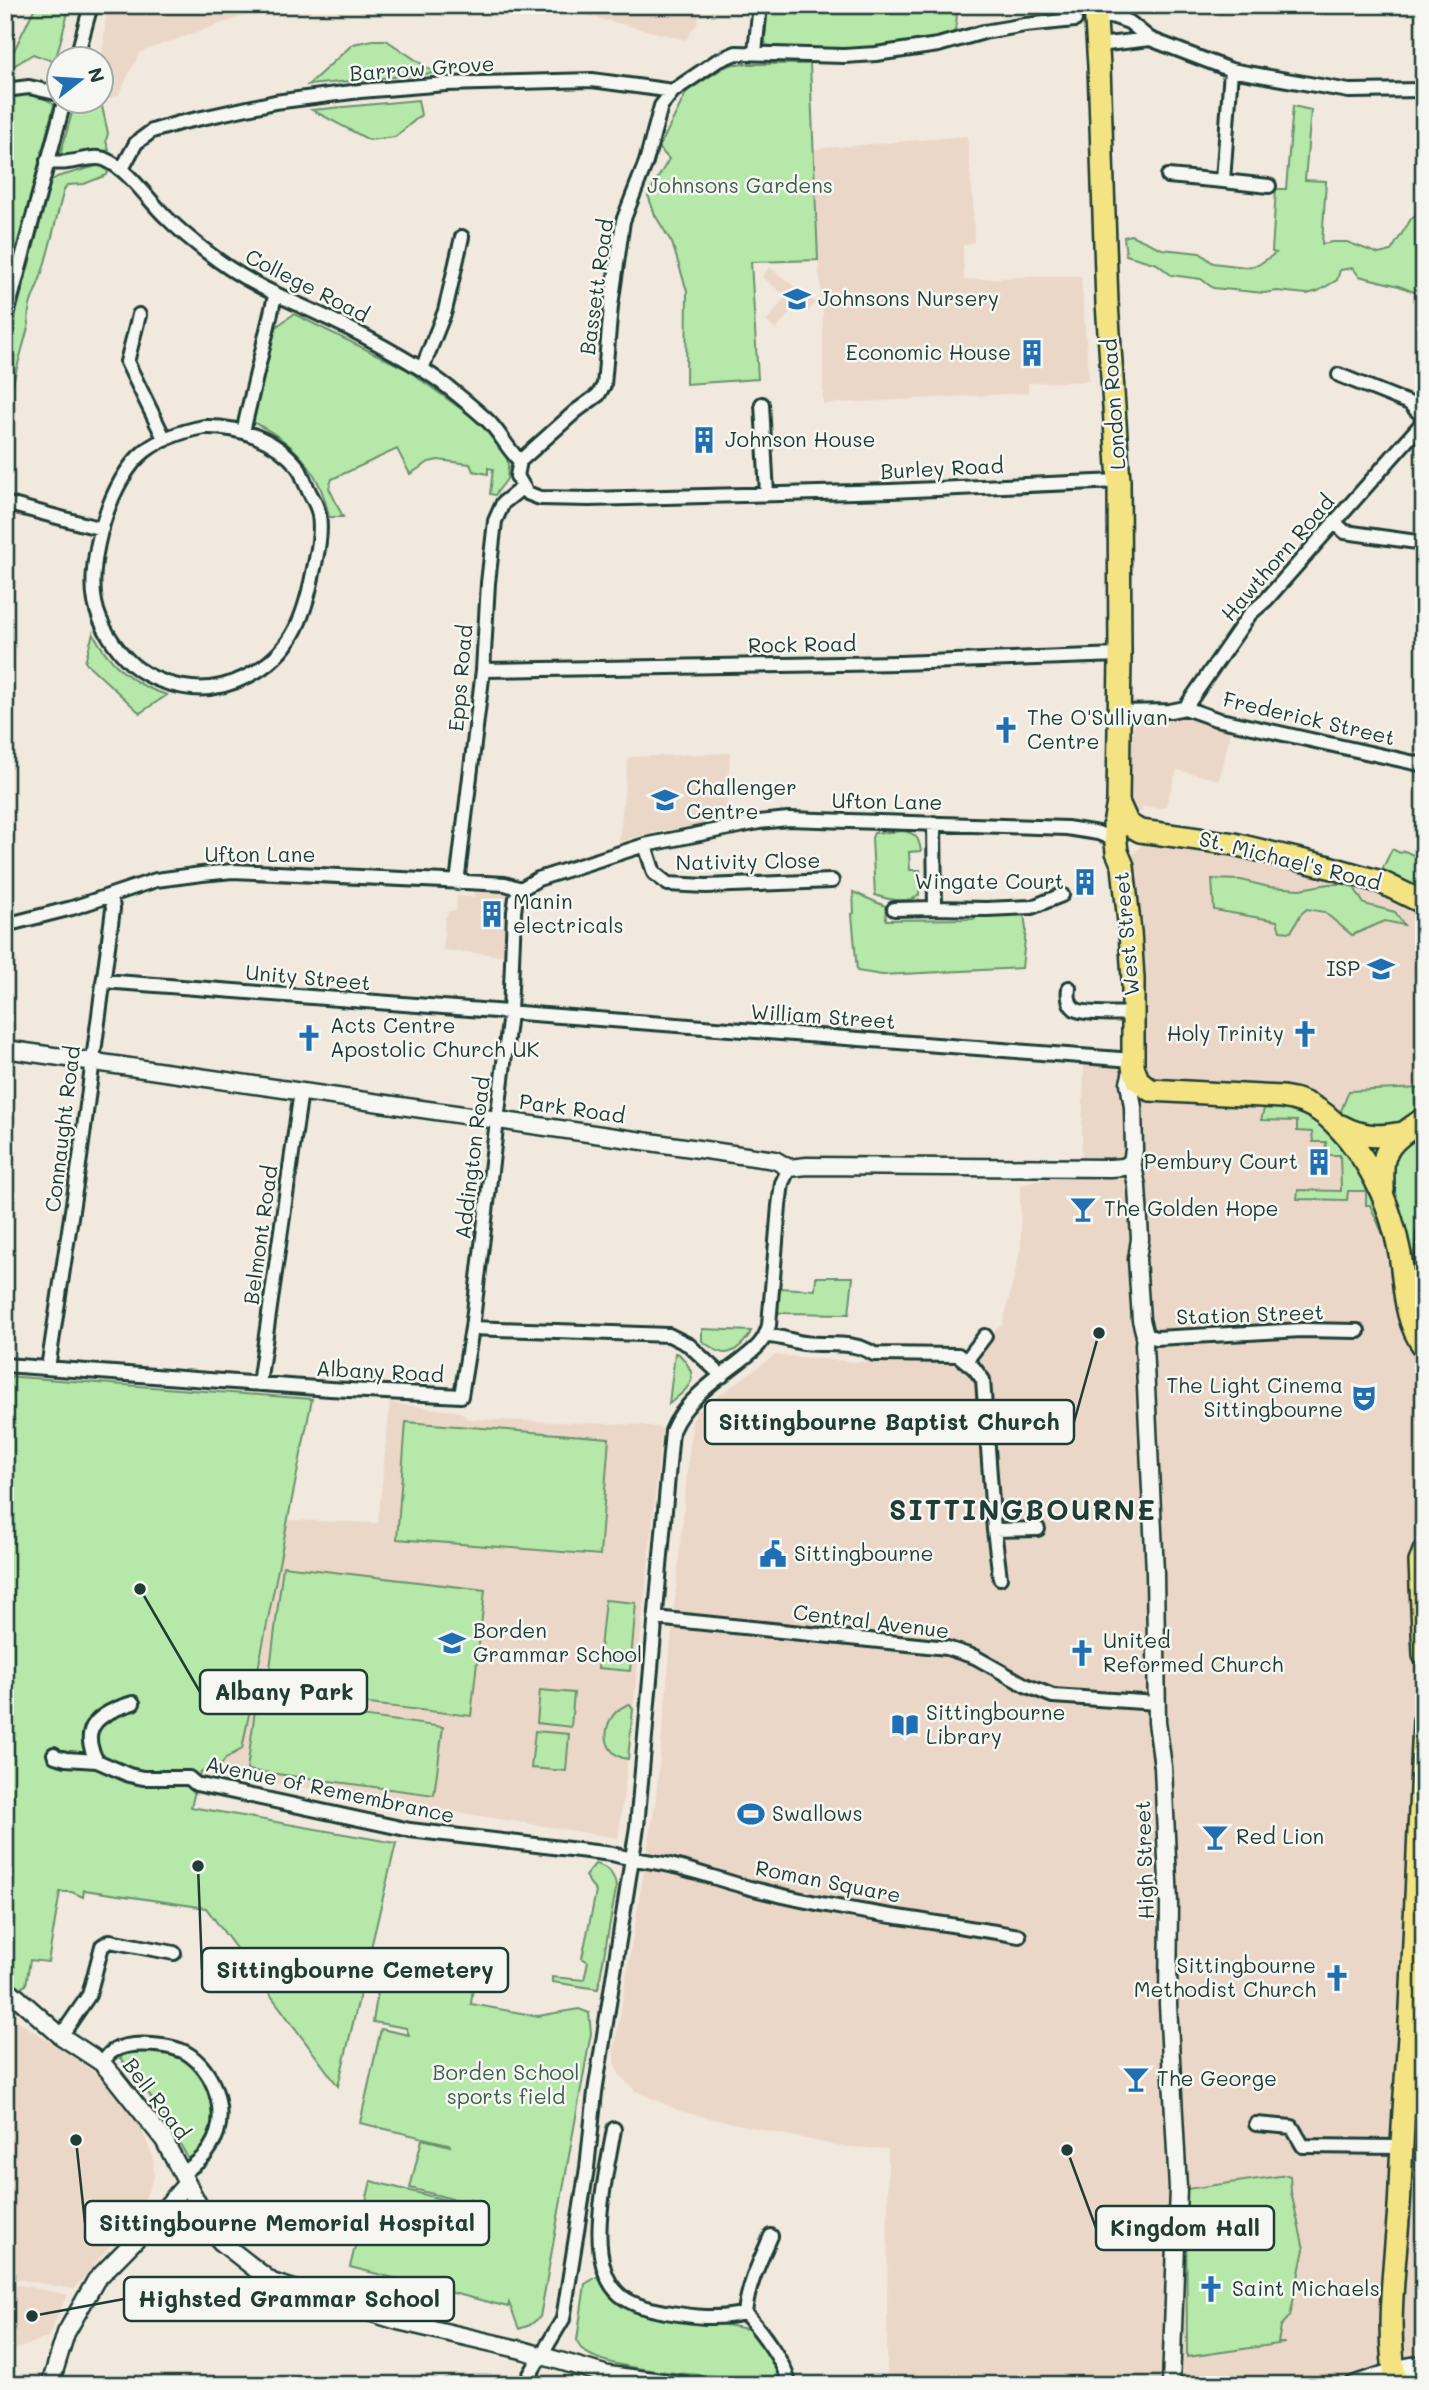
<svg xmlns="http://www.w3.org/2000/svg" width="1429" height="2390" font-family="Mali,sans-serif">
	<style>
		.built { fill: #ebd7c7 }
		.green { fill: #b6e8a9; stroke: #6a926e; stroke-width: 2 }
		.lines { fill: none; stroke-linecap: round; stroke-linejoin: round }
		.minor-casing { stroke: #1f3d34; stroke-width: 18 }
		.tertiary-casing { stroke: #1f3d34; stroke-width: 21 }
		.secondary-casing { stroke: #1f3d34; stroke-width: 24 }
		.primary-casing { stroke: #1f3d34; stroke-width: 26 }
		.minor { stroke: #f6f6f2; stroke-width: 12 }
		.tertiary { stroke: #f6f6f2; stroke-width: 16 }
		.secondary { stroke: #f6f6f2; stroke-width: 19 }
		.primary { stroke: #f4e382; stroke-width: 21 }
		.labels { text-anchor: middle; stroke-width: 5; stroke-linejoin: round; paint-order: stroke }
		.street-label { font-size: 21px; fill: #1f3d34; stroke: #f6f6f2 }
		.park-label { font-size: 21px; fill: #3d5f4b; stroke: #f6f6f2 }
		.poi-label { font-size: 21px; fill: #1f3d34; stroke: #f6f6f2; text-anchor: start }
		.district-label { font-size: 28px; font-weight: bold; letter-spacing: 2px; fill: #1f3d34; stroke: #f6f6f2 }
		.leader { fill: none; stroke: #1f3d34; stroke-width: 2.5 }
		.callout-dot { fill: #1f3d34; stroke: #f6f6f2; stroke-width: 2.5 }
		.callout { fill: #f6f6f2; stroke: #1f3d34; stroke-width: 2.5 }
		.callout-label { font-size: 23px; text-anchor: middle; font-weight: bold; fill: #1f3d34 }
	</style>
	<rect width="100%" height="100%" fill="#f1e8de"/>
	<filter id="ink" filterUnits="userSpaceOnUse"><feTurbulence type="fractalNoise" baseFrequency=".0143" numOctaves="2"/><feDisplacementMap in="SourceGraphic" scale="14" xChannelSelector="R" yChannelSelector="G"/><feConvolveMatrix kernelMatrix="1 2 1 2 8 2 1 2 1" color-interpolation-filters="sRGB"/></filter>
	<g filter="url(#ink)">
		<path class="built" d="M107 5H275L140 52 118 96 106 99 102 61Z
			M544 5H700L698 22 686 40Z
			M967 136 973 202 974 242 963 245 964 280 1021 277 1081 276 1089 381 1028 383V393L823 404V312L818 260 814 149Z
			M769 267 815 302 808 312 796 304 776 330 766 322 786 296 762 277Z
			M1196 716 1197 722 1231 731 1219 780 1177 770 1165 808 1142 807V812H1128L1131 737 1136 721 1143 718Z
			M730 753 726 821 655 832 619 842 628 757Z
			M1182 825 1214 829 1356 863 1395 876 1424 894V2385H975L974 2382 887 2380 888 2149 838 2146 682 2112 636 2091 620 2076 614 2062V2051L656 1798 692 1422 696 1412 775 1355 857 1362 956 1361 1003 1324 1021 1247 1020 1185 1047 1179 1081 1177 1084 1065 1142 1069 1127 860 1159 828Z
			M475 891 510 892 509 956 443 950 445 916H447L448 911H456L457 896 475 897Z
			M390 1403 461 1412 467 1419 642 1425 662 1428 628 1759 618 1838 245 1778 219 1768 226 1758 242 1749 289 1520 378 1523Z
			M5 2012 96 2073 139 2123 153 2157 154 2177 141 2208 74 2289 5 2277Z
			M5 2282 67 2295 48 2337 5 2354Z"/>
		<path class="green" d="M36 5H70L55 62 33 54 7 70 5 69Z
			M768 5H957L956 37C894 48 834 51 772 46L766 45 765 40Z
			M373 40H386L435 73 308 85 353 44Z
			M734 64H810L818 260 751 262 758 379 686 384 687 291 672 243 655 215 648 195 669 159 659 148 687 91 725 67Z
			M14 94C26 93 47 96 54 105L5 294V97Z
			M418 100 421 115 395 137 369 140 312 110Z
			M75 102H101L108 133 106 141 109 150 73 157 64 156 61 152Z
			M1293 106 1311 110 1305 180 1326 181 1322 244 1332 242H1347L1379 254 1391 251 1411 219 1424 209V296L1399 286 1359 276 1353 268 1340 270 1337 280 1318 291 1307 294 1277 291 1264 293 1213 288 1201 279 1171 275 1157 264 1126 255 1124 237 1131 235 1162 249 1200 253 1213 263 1246 267 1258 265 1276 253 1272 252 1276 189H1286Z
			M100 165 103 166 108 172 107 175 84 184 67 185 64 190C56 218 50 248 41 276 36 292 26 306 29 324L5 412V355L51 181 57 177Z
			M294 314 406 369 490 430 507 455 508 466 507 479 495 495 490 494 493 469 488 468V474L473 471 470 464 438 460 429 462 410 474 397 449 332 479 329 488 343 517H329C320 469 294 442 251 421L258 386 277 326Z
			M93 633C109 664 133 685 167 695L140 713 85 662Z
			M904 831C917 834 919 839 921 851L909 852 910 870H920L919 895C909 904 889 900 875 895L872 838 874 833Z
			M1392 849 1400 853 1405 851 1424 860V894L1380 874Z
			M1212 879 1241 880 1269 887 1300 889 1329 884H1352L1364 904 1395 912 1404 925 1385 921 1352 935 1324 912 1307 909 1301 914 1291 932 1280 931 1277 921 1214 910Z
			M853 892 885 906 886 920 974 919 977 917 1024 914 1026 929 1022 968 882 975 857 971 852 914 854 913Z
			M1424 1088V1106L1390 1130 1379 1133 1344 1119 1341 1111 1349 1091Z
			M1265 1105 1293 1107 1324 1124 1371 1185 1394 1259 1370 1205H1366V1191H1348L1347 1200 1297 1199 1298 1190 1341 1191 1340 1155H1325L1326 1142H1313L1312 1132 1297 1131V1121L1261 1120Z
			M1416 1134 1424 1143 1415 1274 1404 1226 1390 1187V1156Z
			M816 1277H853L849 1314 780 1313 778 1311 779 1288 815 1290Z
			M702 1329 751 1331C747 1340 735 1354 724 1353 716 1352 708 1345 702 1341Z
			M675 1353 679 1354C702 1378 691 1386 669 1404Z
			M5 1376 312 1399 242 1749 226 1758 219 1768 200 1772 191 1807 396 1843 338 2086 206 1908 84 1890 83 1897 72 1892H60L48 1962 30 1960 26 1985 20 1988 12 1999 5 1993Z
			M406 1422 609 1438 600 1555 397 1539Z
			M283 1566 485 1590 471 1716 267 1692Z
			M605 1600 636 1603 630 1671 598 1668Z
			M540 1690 574 1693 571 1727 537 1723Z
			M256 1702 443 1727 434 1795 247 1770Z
			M630 1704 633 1709 628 1759C597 1755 601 1712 630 1704Z
			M535 1731 569 1734 566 1771 531 1768Z
			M595 1864C608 1866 616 1876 616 1889L598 1989 552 1982V1977L584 1980 588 1962 582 1958 596 1892 585 1876Z
			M378 1954 475 1971 471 2004 538 2016 579 2009 589 2013 591 2033 540 2317 530 2325 519 2329 509 2303 508 2307 350 2267 371 2181 473 2207 470 2199 468 2203 410 2188 422 2139 450 2146 449 2144 360 2123 381 2029 409 2035 406 2028 373 2022 382 1965Z
			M138 2050H159L182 2057 196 2067 215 2104 211 2140 190 2162C170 2125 149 2090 120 2058L126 2053Z
			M1287 2175 1290 2176 1291 2192 1304 2249 1290 2316 1281 2326 1278 2343H1285L1187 2357 1186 2189Z
			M600 2275 615 2294 685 2318 748 2329 758 2334 783 2374V2379C745 2378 605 2374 582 2349 579 2347 578 2343 577 2340L585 2284Z"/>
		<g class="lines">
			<defs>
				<path id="minor" d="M1097 19 1112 16 1129 22 1150 39 1231 70 1349 91 1424 90
					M1098 45 1150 39
					M755 52 760 5
					M76 60 91 5
					M5 90 29 87 60 94
					M47 161C69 167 90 154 104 159 130 170 146 198 166 217 182 233 200 247 219 261 262 292 304 305 350 329 374 341 397 354 420 368 442 381 468 403 487 420 500 432 507 449 520 461L517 476 527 493 540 498 589 499 891 491 1119 481
					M122 169 136 143 152 131 179 123 275 102 360 91 446 84 592 80 673 91 717 61 736 53 844 56 876 54 938 45 984 32 1025 25 1075 20
					M1168 176 1223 181 1231 70
					M1223 181 1269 186
					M139 315 127 362 165 440
					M5 321 64 102
					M422 369 445 311 462 237
					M1339 375 1409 403 1424 418
					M762 404 767 494
					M204 427C238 426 276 439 298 467 302 473 304 481 307 487 311 497 317 503 319 515 322 534 317 555 313 573 304 619 291 654 248 676 230 685 212 690 192 688 171 686 149 678 133 665 116 650 99 625 95 602 87 560 110 478 145 451 162 438 183 431 204 427Z
					M243 432 275 296
					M520 461 576 411 598 395 604 385 611 306 623 221 646 162 661 106 673 91
					M5 503 102 529
					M1334 522 1345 532 1424 543
					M483 670 898 663 1120 655
					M1185 708 1216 719 1424 765
					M1119 712 1170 711 1185 708 1250 614 1266 600 1424 421
					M934 823 935 908 986 909 1032 907 1062 895
					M645 845 654 873 668 884 706 886 832 881
					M457 883 483 670 488 583 495 521 503 503 523 487
					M894 909 935 908
					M5 925 72 908 156 880 202 874 233 871 486 883 505 884 521 889
					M103 981 1133 1060
					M1069 988C1068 995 1068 1004 1075 1009 1084 1015 1121 1013 1133 1014
					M1420 1292 1424 1233
					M472 1328 669 1335 689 1345 722 1376
					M1145 1335 1156 1338 1302 1330 1358 1331
					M766 1336C782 1336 790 1341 804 1343 828 1346 853 1340 874 1354L958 1355 974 1368 983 1380 994 1530 1000 1578
					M966 1361 985 1336
					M5 1365 330 1389 461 1396 472 1328 510 1013 514 912 516 898 521 889 538 879 645 845 759 822 788 819 1067 828 1098 833 1115 840
					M48 1368 80 1158 113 909 111 895
					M259 1384 301 1091
					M994 1530 1038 1529
					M655 1618 947 1648 975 1657 1025 1685 1053 1696 1157 1703
					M54 1754 55 1756 66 1759 97 1761 129 1775 143 1778H189L196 1784 410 1830 612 1854C632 1860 650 1861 670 1865 701 1872 731 1884 762 1891 846 1912 933 1921 1019 1936
					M97 1761C77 1726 102 1712 133 1703
					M61 2036 89 1995 102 1946 110 1941 174 1953
					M102 2063C105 2059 109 2053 113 2051 130 2040 176 2044 191 2056 218 2077 229 2119 210 2148 203 2160 192 2166 182 2174
					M1256 2124 1292 2127 1303 2146 1400 2147
					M614 2129C607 2172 582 2262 620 2295 633 2306 650 2309 666 2312 695 2317 716 2320 745 2313 760 2330 786 2363 789 2385
					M745 2313C748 2285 760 2261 771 2236
					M527 2385 529 2376 563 2319 587 2168 595 2092 637 1827 672 1431C683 1403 715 1380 739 1362 754 1350 764 1344 769 1325L779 1206 782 1183 789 1168"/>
				<path id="tertiary" d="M5 1049 775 1160 789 1168 807 1166 1110 1168 1124 1167 1132 1162
					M1133 1067 1129 1083 1133 1107 1134 1150 1132 1162 1137 1186 1140 1239 1137 1259 1141 1320 1145 1335 1144 1345 1155 1572 1157 1722 1163 1767 1169 1904 1168 2004 1178 2188 1171 2385
					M5 1989 11 1992 61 2036 102 2063 114 2077 164 2140 214 2234 221 2242 272 2282 297 2290 398 2321 522 2350 608 2375 685 2385
					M150 2225 205 2219
					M50 2385 66 2333 96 2280 150 2225 187 2183
					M1353 2385 1394 2371"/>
				<path id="secondary" d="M1394 2371 1424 2365"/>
				<path id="primary" d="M1095 5 1099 66 1107 303 1119 481 1120 655 1118 802 1114 825 1117 852 1123 866 1130 932 1133 979V1067L1138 1080 1150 1090 1282 1097C1312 1101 1329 1115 1348 1138 1377 1174 1391 1209 1400 1254 1405 1286 1404 1320 1424 1347
					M1118 802 1128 824 1140 831 1234 844 1329 867 1381 882 1424 903
					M1341 1126C1363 1138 1379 1137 1403 1133
					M1383 1190C1383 1180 1382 1169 1384 1160 1388 1140 1410 1130 1424 1118
					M1424 1551 1420 1562 1424 1655
					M1397 2385C1383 2329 1398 2247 1400 2188 1402 2128 1407 2068 1411 2008 1416 1912 1420 1816 1424 1721"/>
			</defs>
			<use href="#minor" class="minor-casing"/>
			<use href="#tertiary" class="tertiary-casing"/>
			<use href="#secondary" class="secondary-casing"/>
			<use href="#primary" class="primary-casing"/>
			<use href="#minor" class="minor"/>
			<use href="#tertiary" class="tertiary"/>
			<use href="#secondary" class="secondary"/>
			<use href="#primary" class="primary"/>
		</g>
	</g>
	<defs>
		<symbol id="school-bare" viewBox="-9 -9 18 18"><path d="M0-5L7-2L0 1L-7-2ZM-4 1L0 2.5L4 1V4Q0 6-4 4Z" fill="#1f6fb2" stroke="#f6f6f2" stroke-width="2.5" paint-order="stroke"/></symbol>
		<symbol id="building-bare" viewBox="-9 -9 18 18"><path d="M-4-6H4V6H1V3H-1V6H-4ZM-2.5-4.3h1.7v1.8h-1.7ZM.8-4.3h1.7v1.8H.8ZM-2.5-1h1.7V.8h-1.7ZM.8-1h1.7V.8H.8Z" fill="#1f6fb2" stroke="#f6f6f2" stroke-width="2.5" paint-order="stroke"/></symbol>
		<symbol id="church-bare" viewBox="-9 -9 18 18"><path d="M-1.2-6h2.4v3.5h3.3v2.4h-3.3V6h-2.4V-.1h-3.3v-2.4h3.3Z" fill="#1f6fb2" stroke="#f6f6f2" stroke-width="2.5" paint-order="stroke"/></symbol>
		<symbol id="university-bare" viewBox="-9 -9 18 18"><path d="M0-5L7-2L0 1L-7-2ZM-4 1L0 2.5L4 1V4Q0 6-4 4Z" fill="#1f6fb2" stroke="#f6f6f2" stroke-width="2.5" paint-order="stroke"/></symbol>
		<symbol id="bar-bare" viewBox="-9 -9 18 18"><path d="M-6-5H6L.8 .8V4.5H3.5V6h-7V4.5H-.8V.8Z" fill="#1f6fb2" stroke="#f6f6f2" stroke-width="2.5" paint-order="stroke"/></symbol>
		<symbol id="theatre-bare" viewBox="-9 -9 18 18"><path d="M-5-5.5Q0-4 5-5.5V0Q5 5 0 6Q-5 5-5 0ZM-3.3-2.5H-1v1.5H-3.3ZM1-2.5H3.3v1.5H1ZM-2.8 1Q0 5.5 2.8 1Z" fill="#1f6fb2" stroke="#f6f6f2" stroke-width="2.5" paint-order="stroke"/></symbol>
		<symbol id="civic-bare" viewBox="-9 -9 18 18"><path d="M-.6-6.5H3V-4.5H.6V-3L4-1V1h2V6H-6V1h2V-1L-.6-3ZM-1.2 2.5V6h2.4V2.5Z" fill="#1f6fb2" stroke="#f6f6f2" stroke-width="2.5" paint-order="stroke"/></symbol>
		<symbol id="library-bare" viewBox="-9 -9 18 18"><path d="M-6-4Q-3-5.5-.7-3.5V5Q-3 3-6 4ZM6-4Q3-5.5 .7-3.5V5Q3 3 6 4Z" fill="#1f6fb2" stroke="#f6f6f2" stroke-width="2.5" paint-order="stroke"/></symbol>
		<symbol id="stadium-bare" viewBox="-9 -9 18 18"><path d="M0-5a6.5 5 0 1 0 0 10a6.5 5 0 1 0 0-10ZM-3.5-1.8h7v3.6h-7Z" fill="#1f6fb2" stroke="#f6f6f2" stroke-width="2.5" paint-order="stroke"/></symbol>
	</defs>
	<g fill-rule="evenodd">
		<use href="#school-bare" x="778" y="280" width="38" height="38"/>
		<use href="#building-bare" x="1013" y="334" width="38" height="38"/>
		<use href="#building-bare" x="685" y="421" width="38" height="38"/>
		<use href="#church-bare" x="987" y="711" width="38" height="38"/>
		<use href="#university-bare" x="646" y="781" width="38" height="38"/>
		<use href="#building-bare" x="1066" y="863" width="38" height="38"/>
		<use href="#building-bare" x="473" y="895" width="38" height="38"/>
		<use href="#school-bare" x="1362" y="950" width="38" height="38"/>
		<use href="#church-bare" x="1286" y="1015" width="38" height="38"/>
		<use href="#church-bare" x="290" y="1019" width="38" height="38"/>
		<use href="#building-bare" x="1300" y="1143" width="38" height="38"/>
		<use href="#bar-bare" x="1064" y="1190" width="38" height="38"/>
		<use href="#theatre-bare" x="1345" y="1379" width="38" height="38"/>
		<use href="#civic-bare" x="754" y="1535" width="38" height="38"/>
		<use href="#school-bare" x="433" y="1624" width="38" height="38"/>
		<use href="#church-bare" x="1063" y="1634" width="38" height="38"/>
		<use href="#library-bare" x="886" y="1706" width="38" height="38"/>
		<use href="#stadium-bare" x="732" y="1795" width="38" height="38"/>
		<use href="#bar-bare" x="1196" y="1818" width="38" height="38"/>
		<use href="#church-bare" x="1318" y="1959" width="38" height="38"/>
		<use href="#bar-bare" x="1117" y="2060" width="38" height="38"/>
		<use href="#church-bare" x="1192" y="2270" width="38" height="38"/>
	</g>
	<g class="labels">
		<g class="street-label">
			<text transform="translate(422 69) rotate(-4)" y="7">Barrow Grove</text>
			<text transform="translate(307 286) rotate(27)" y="7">College Road</text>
			<text transform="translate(597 287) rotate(-82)" y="7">Bassett Road</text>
			<text transform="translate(1114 404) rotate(-94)" y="7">London Road</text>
			<text transform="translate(942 469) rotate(-3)" y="7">Burley Road</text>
			<text transform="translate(1278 558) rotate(-49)" y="7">Hawthorn Road</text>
			<text transform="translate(802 645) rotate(-1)" y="7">Rock Road</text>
			<text transform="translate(461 678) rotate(-85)" y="7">Epps Road</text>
			<text transform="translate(1309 719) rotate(13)" y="7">Frederick Street</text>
			<text transform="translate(887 802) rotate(1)" y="7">Ufton Lane</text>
			<text x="260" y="862">Ufton Lane</text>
			<text transform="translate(1290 861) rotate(14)" y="7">St. Michael's Road</text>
			<text transform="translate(748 862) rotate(-1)" y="7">Nativity Close</text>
			<text transform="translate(1127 934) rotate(-95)" y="7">West Street</text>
			<text transform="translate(308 978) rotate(5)" y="7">Unity Street</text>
			<text transform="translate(823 1017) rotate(4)" y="7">William Street</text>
			<text transform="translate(572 1109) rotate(8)" y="7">Park Road</text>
			<text transform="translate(63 1129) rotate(-83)" y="7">Connaught Road</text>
			<text transform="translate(473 1158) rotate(-83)" y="7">Addington Road</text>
			<text transform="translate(261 1235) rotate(-82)" y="7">Belmont Road</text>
			<text transform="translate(1250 1315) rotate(-2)" y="7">Station Street</text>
			<text transform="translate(380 1372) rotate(3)" y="7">Albany Road</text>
			<text transform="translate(871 1622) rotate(7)" y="7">Central Avenue</text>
			<text transform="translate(330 1790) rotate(12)" y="7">Avenue of Remembrance</text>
			<text transform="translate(1145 1860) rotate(-92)" y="7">High Street</text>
			<text transform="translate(828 1882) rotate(11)" y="7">Roman Square</text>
			<text transform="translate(156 2099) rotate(53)" y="7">Bell Road</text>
		</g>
		<g class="park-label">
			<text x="740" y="193">Johnsons Gardens</text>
			<text x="506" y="2080">Borden School<tspan x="506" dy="24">sports field</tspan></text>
		</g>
		<g class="poi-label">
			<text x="818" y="306">Johnsons Nursery</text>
			<text x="1011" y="360" text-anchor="end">Economic House</text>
			<text x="725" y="447">Johnson House</text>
			<text x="1027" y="725">The O'Sullivan<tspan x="1027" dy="24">Centre</tspan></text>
			<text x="686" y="795">Challenger<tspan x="686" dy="24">Centre</tspan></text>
			<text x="1064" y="889" text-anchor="end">Wingate Court</text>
			<text x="513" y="909">Manin<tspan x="513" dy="24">electricals</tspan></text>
			<text x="1360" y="976" text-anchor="end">ISP</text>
			<text x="330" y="1033">Acts Centre<tspan x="330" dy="24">Apostolic Church UK</tspan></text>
			<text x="1284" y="1041" text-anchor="end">Holy Trinity</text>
			<text x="1298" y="1169" text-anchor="end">Pembury Court</text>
			<text x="1104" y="1216">The Golden Hope</text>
			<text x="1343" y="1393" text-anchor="end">The Light Cinema<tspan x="1343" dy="24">Sittingbourne</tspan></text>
			<text x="794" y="1561">Sittingbourne</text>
			<text x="473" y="1638">Borden<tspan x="473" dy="24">Grammar School</tspan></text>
			<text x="1103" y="1648">United<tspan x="1103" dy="24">Reformed Church</tspan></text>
			<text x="926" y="1720">Sittingbourne<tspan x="926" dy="24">Library</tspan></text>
			<text x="772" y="1821">Swallows</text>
			<text x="1236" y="1844">Red Lion</text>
			<text x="1316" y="1973" text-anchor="end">Sittingbourne<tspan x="1316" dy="24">Methodist Church</tspan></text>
			<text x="1157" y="2086">The George</text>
			<text x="1232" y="2296">Saint Michaels</text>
		</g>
		<g class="district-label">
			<text x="1023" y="1520">SITTINGBOURNE</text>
		</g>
	</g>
	<path class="leader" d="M1099 1333L1074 1422M140 1589L200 1692M198 1866L202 1970M76 2140L85 2223M1067 2150L1096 2228M32 2316L124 2299"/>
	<g class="callout-dot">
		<circle cx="1099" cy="1333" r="7"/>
		<circle cx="140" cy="1589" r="7"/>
		<circle cx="198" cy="1866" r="7"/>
		<circle cx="76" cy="2140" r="7"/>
		<circle cx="1067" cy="2150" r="7"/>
		<circle cx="32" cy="2316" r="7"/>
	</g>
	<g class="callout">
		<rect x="705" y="1400" width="369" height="44" rx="7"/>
		<rect x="200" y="1670" width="167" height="44" rx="7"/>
		<rect x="202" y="1948" width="306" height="44" rx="7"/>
		<rect x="85" y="2201" width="404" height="44" rx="7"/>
		<rect x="1096" y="2206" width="178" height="44" rx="7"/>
		<rect x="124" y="2277" width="330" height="44" rx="7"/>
	</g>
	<g class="callout-label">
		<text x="889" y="1430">Sittingbourne Baptist Church</text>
		<text x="284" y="1700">Albany Park</text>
		<text x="355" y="1978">Sittingbourne Cemetery</text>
		<text x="287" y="2231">Sittingbourne Memorial Hospital</text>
		<text x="1185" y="2236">Kingdom Hall</text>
		<text x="289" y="2307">Highsted Grammar School</text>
	</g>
	<rect width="1429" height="2390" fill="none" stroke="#f6f6f2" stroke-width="28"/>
	<rect x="14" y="14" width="1401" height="2362" fill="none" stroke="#1f3d34" stroke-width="2.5" filter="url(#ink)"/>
	<g transform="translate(80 80) rotate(73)"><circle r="33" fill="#f6f6f2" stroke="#a0aca6" stroke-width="2"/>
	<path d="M0-5L12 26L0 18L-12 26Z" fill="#1f6fb2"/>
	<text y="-10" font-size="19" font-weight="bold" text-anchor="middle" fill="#1f3d34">N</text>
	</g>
</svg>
